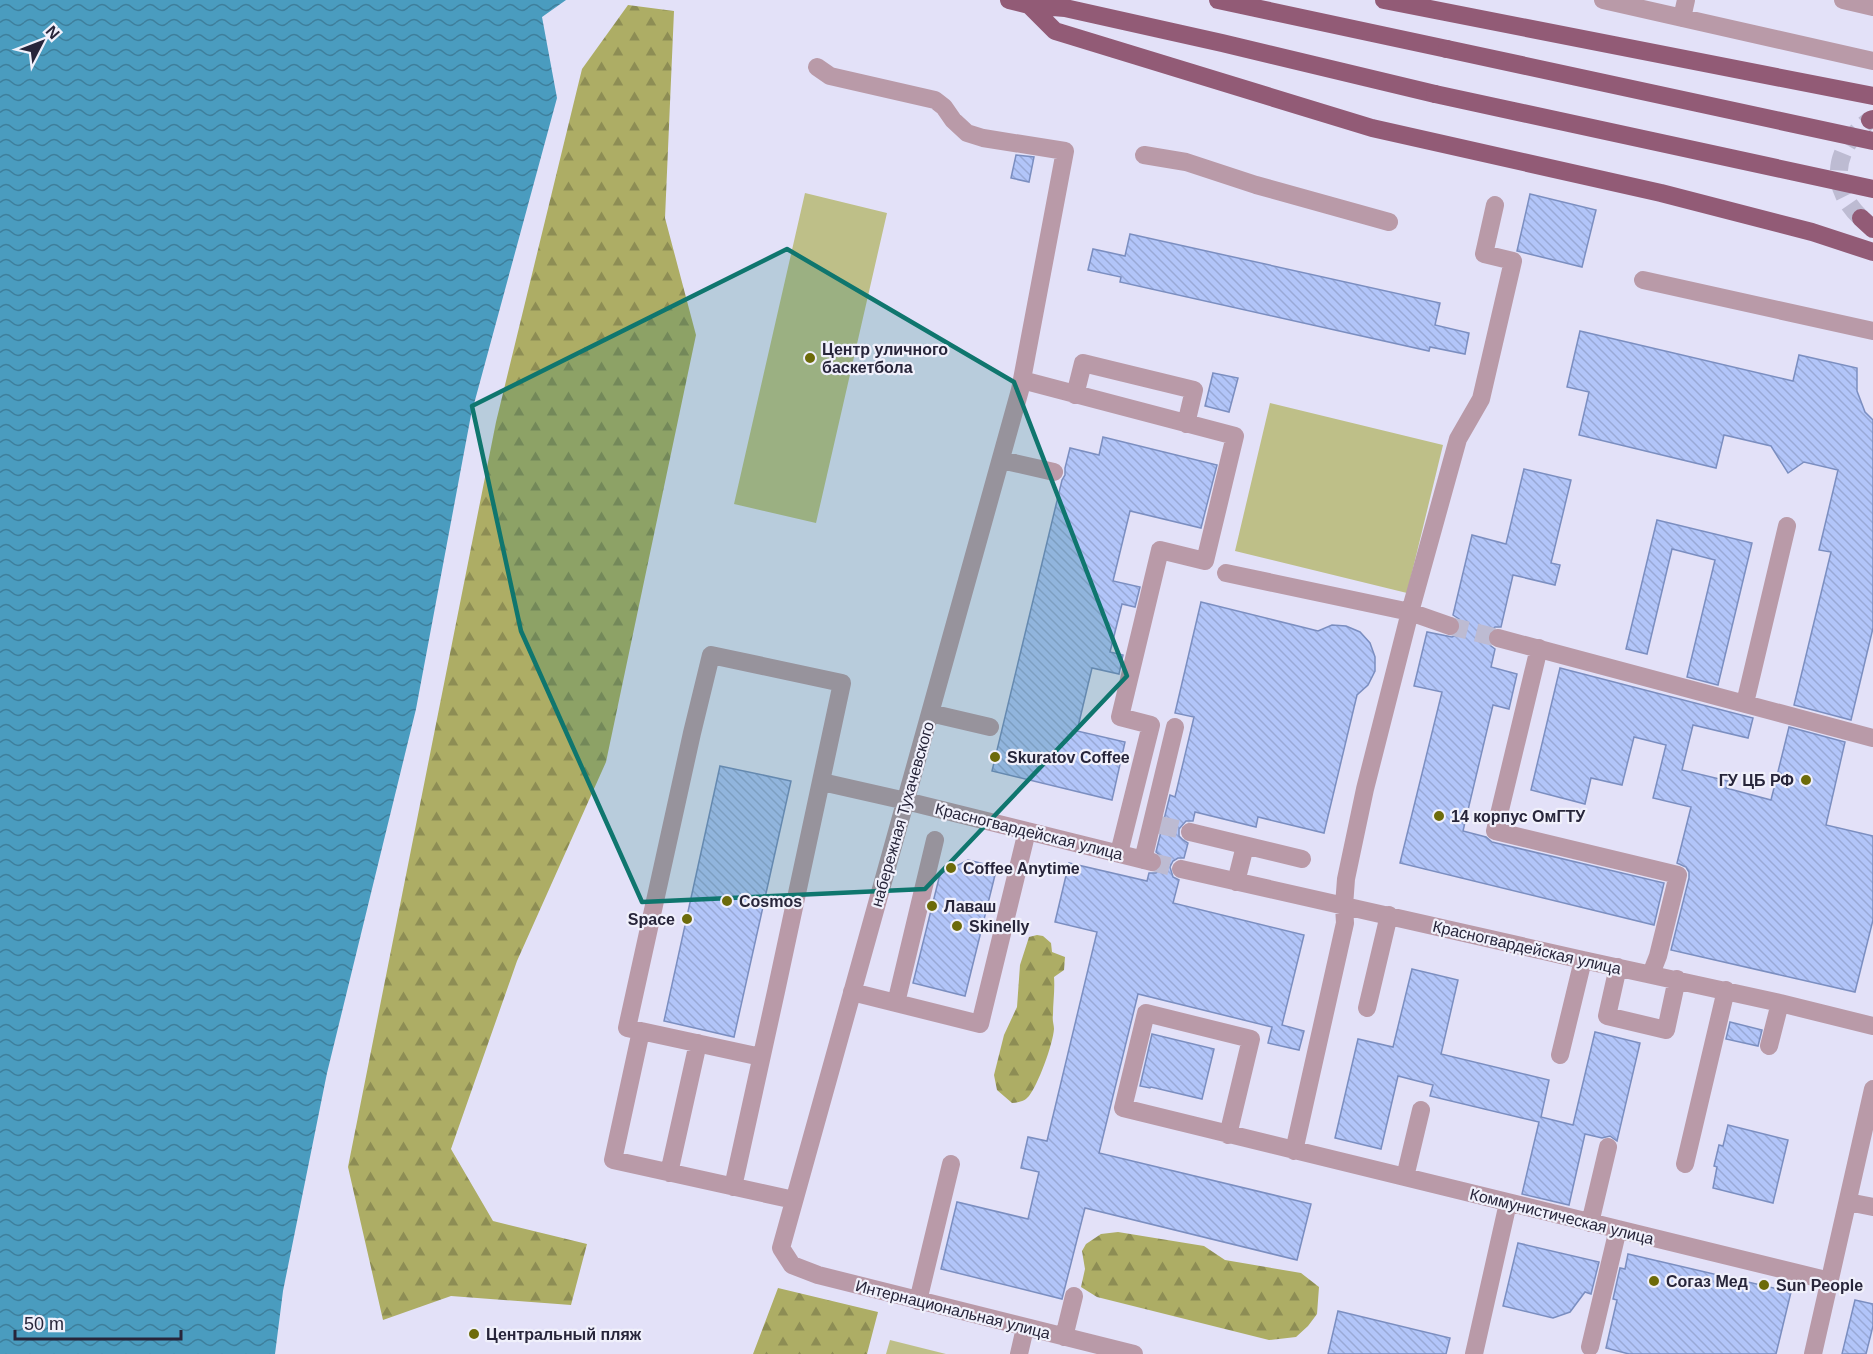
<svg xmlns="http://www.w3.org/2000/svg" width="1873" height="1354" font-family="Helvetica,sans-serif">
	<style>
		.forest { fill: url(#forest-firs) }
		.green { fill: #bebf88 }
		.water { fill: url(#water-waves) }
		.building { fill: url(#building-back-hatch); stroke: #7b8ec0; stroke-width: 1.5 }
		.lines { fill: none; stroke-linecap: round; stroke-linejoin: round }
		.minor-tunnel { stroke: #bdbbd2; stroke-width: 18; stroke-dasharray: 18 9; stroke-linecap: butt }
		.major-tunnel { stroke: #bdbbd2; stroke-width: 18; stroke-dasharray: 18 9; stroke-linecap: butt }
		.minor { stroke: #b99aa8; stroke-width: 18 }
		.major { stroke: #925b76; stroke-width: 18 }
		.major-bridge { stroke: #925b76; stroke-width: 18 }
		.marked { fill: #0f766e; fill-opacity: 0.2; stroke: #0f766e; stroke-width: 4.5; stroke-linejoin: round }
		.poi-dot { fill: #6d6b0a; stroke: #f0f0fb; stroke-width: 2 }
		.labels { text-anchor: middle; stroke-width: 4.5; stroke-linejoin: round; paint-order: stroke }
		.poi-label { font-size: 16px; font-weight: bold; fill: #27253a; stroke: #f0f0fb; text-anchor: start }
		.street-label { font-size: 16px; fill: #27253a; stroke: #f0f0fb }
	</style>
	<defs>
		<pattern id="forest-firs" width="22" height="20" patternUnits="userSpaceOnUse" patternTransform="scale(1.5)"><rect width="22" height="20" fill="#adad65"/><path d="M5 1l3.5 6h-7zM16 11l3.5 6h-7z" fill="#8d8d54"/></pattern>
		<pattern id="water-waves" width="16" height="10" patternUnits="userSpaceOnUse" patternTransform="scale(1.5)"><rect width="16" height="10" fill="#4a9cbf"/><path d="M0 5q4-4 8 0t8 0" fill="none" stroke="#3e7f9c"/></pattern>
		<pattern id="building-back-hatch" width="6" height="6" patternUnits="userSpaceOnUse" patternTransform="scale(1.5)"><rect width="6" height="6" fill="#b2c5f9"/><path d="M-1 5l2 2M0 0l6 6M5-1l2 2" fill="none" stroke="#99a9d6"/></pattern>
	</defs>
	<rect width="100%" height="100%" fill="#e3e1f8"/>
	<path class="forest" d="M628 5 674 11 665 218 696 335 606 762 517 961 451 1149 493 1221 587 1244 571 1305 451 1296 383 1320 348 1167 496 422 582 69Z
		M1037 935 1043 936 1051 943 1052 952 1065 957 1064 970 1054 977C1055 990 1053 1002 1053 1015 1052 1020 1054 1025 1054 1029 1053 1044 1038 1085 1029 1096 1024 1102 1019 1102 1012 1103L997 1090 994 1075 1004 1035 1017 1007 1020 965 1029 937Z
		M1118 1232 1204 1246 1225 1260 1301 1273 1319 1287 1317 1314 1308 1326 1296 1337 1269 1340 1097 1297 1081 1287 1085 1269 1082 1251 1086 1244 1101 1234Z
		M778 1288 878 1312 867 1354H753Z"/>
	<path class="green" d="M805 193 887 213 816 523 734 504Z
		M1270 403 1443 445 1407 593 1235 551Z
		M890 1340 946 1354H886Z"/>
	<path class="water" d="M0 0H566L542 17 557 98 471 415 416 709 327 1073 283 1291 275 1354H0Z"/>
	<path class="building" d="M1016 155 1034 157 1029 182 1011 178Z
		M1530 194 1596 210 1582 267 1517 251Z
		M1130 234 1440 303 1435 325 1469 333 1465 354 1430 347 1429 351 1120 282 1121 277 1088 270 1093 249 1125 256Z
		M1580 331 1793 381 1799 355 1857 368V391L1865 412 1873 420V628L1851 720 1794 705 1831 552 1819 550 1838 470 1804 462 1788 473 1771 446 1724 435 1716 468 1579 435 1589 392 1567 387Z
		M1213 373 1238 378 1229 412 1205 406Z
		M1103 437 1217 465 1201 528 1130 511 1113 581 1140 587 1135 607 1122 604 1110 652 1123 655 1119 674 1092 668 1077 731 1125 742 1112 800 992 771 1062 480 1065 475V468L1070 448 1099 455Z
		M1524 469 1571 480 1551 563 1560 565 1555 585 1513 575 1501 627H1495L1487 635V641L1491 646 1495 649 1491 667 1517 674 1509 709 1493 705 1463 831 1486 837 1492 842 1664 883 1654 925 1400 863 1442 692 1414 686 1427 632 1452 637 1457 635 1460 630 1461 624 1459 619 1453 615 1472 535 1506 544Z
		M1657 520 1752 543 1718 685 1687 677 1715 560 1672 549 1647 654 1626 649Z
		M1201 602 1318 631 1332 625 1346 626 1360 632 1370 643 1375 657V671L1368 685 1357 695 1324 833 1258 817 1256 827 1195 812 1193 821H1186L1179 829V836L1183 840 1188 843 1184 858H1178L1173 861 1170 867 1173 877 1179 880 1173 903 1304 935 1282 1025 1304 1031 1299 1050 1268 1043 1272 1027 1138 994 1099 1153 1311 1204 1297 1260 1085 1208 1062 1299 941 1269 957 1202 1028 1219 1039 1172 1021 1168 1028 1137 1047 1141 1097 932 1055 922 1069 863 1147 881 1149 873H1156L1163 865V858L1156 852 1170 795 1175 797 1194 717 1175 713Z
		M1560 668 1753 718 1748 738 1693 725 1682 770 1728 781 1726 788 1771 800 1789 727 1845 742 1826 825 1873 836V920L1855 992 1671 950 1689 878V872L1686 867 1677 863 1691 807 1653 798 1666 745 1634 737 1622 785 1591 778 1585 804 1531 790Z
		M720 766 791 781 734 1037 664 1021Z
		M968 860 997 867 965 996 913 983 940 874Z
		M1412 969 1458 980 1441 1054 1549 1080 1541 1117 1573 1125 1595 1032 1640 1043 1617 1141 1610 1136 1602 1138 1585 1134 1569 1205 1522 1194 1539 1122 1430 1096 1433 1085 1398 1076 1381 1149 1335 1138 1358 1039 1393 1047Z
		M1730 1022 1762 1030 1758 1046 1726 1039Z
		M1152 1034 1214 1049 1202 1099 1151 1087 1150 1088 1140 1086Z
		M1728 1125 1788 1140 1773 1203 1713 1188 1717 1167 1714 1166 1719 1145 1723 1146Z
		M1518 1243 1599 1262 1591 1294 1585 1292 1570 1312 1553 1318 1503 1306Z
		M1628 1254 1791 1292 1776 1354H1629L1606 1348 1617 1300 1613 1299 1620 1268 1625 1269Z
		M1855 1300 1873 1304V1326L1866 1354H1842Z
		M1338 1311 1450 1338 1446 1354H1328Z"/>
	<g class="lines">
		<path class="minor-tunnel" d="M1450 626 1498 638
			M1160 825 1190 832
			M1152 862 1181 869"/>
		<path class="major-tunnel" d="M1861 218C1827 186 1834 147 1870 120"/>
		<path class="minor" d="M1603 0 1873 61
			M1843 0 1873 7
			M1682 18 1686 0
			M817 67 830 76 935 100 944 107 953 120 967 133 983 138 1065 151 1020 390 781 1248 792 1265 818 1275 1134 1354
			M1144 155 1186 162 1256 185 1389 222
			M1643 280 1873 331
			M1022 380 1235 436 1205 561 1160 550 1120 717 1151 725 1119 853
			M1075 395 1083 363 1194 390 1186 424
			M1001 460 1054 472
			M1226 573 1410 612 1450 626
			M1498 638 1873 738
			M1539 648 1495 831 1678 875 1658 956 1651 974
			M1745 703 1787 526
			M930 713 990 727
			M822 782 906 801 1152 862
			M1190 832 1302 859
			M1143 860 1175 727
			M1181 869 1583 960 1780 1003 1873 1026
			M1236 882 1245 846
			M1618 967 1607 1016 1666 1030 1677 979
			M852 992 980 1024 1027 831
			M896 1003 935 840
			M1367 1008 1389 915
			M641 1031 613 1160 794 1200
			M1769 1046 1780 1003
			M1560 1055 1583 960
			M1228 1135 1251 1039 1146 1013 1123 1108 1830 1281
			M1294 1151 1345 923 1344 906 1346 879 1365 789 1410 612 1458 439 1481 399 1513 261 1484 254 1495 205
			M1685 1164 1726 990
			M669 1173 698 1043
			M1405 1177 1421 1110
			M733 1187C770 1019 807 852 842 683L711 655 692 733 627 1028 761 1057
			M1848 1202 1873 1207
			M1590 1223 1608 1147
			M918 1301 951 1164
			M1064 1337 1074 1296
			M1590 1347 1618 1229
			M1019 1354 1025 1328
			M1474 1354 1508 1203
			M1813 1354 1873 1089"/>
		<path class="major" d="M1009 0 1029 5 1065 8 1222 43 1435 94
			M1218 0 1447 49
			M1384 0 1873 96
			M1029 5 1055 31 1372 128 1661 193 1812 232 1873 252
			M1870 120 1873 119
			M1861 218 1873 229"/>
		<path class="major-bridge" d="M1447 49 1873 141
			M1435 94 1873 189"/>
	</g>
	<path class="marked" d="M787 249 1014 382 1127 676 925 889 642 902 521 631 472 406Z"/>
	<g class="poi-dot">
		<circle cx="810" cy="358" r="6"/>
		<circle cx="995" cy="757" r="6"/>
		<circle cx="1806" cy="780" r="6"/>
		<circle cx="1439" cy="816" r="6"/>
		<circle cx="951" cy="868" r="6"/>
		<circle cx="727" cy="901" r="6"/>
		<circle cx="932" cy="906" r="6"/>
		<circle cx="687" cy="919" r="6"/>
		<circle cx="957" cy="926" r="6"/>
		<circle cx="1654" cy="1281" r="6"/>
		<circle cx="1764" cy="1285" r="6"/>
		<circle cx="474" cy="1334" r="6"/>
	</g>
	<g class="labels">
		<g class="poi-label">
			<text x="822" y="355">Центр уличного<tspan x="822" dy="18">баскетбола</tspan></text>
			<text x="1007" y="763">Skuratov Coffee</text>
			<text x="1794" y="786" text-anchor="end">ГУ ЦБ РФ</text>
			<text x="1451" y="822">14 корпус ОмГТУ</text>
			<text x="963" y="874">Coffee Anytime</text>
			<text x="739" y="907">Cosmos</text>
			<text x="944" y="912">Лаваш</text>
			<text x="675" y="925" text-anchor="end">Space</text>
			<text x="969" y="932">Skinelly</text>
			<text x="1666" y="1287">Согаз Мед</text>
			<text x="1776" y="1291">Sun People</text>
			<text x="486" y="1340">Центральный пляж</text>
		</g>
		<g class="street-label">
			<text transform="translate(902 814) rotate(-74)" y="6">набережная Тухачевского</text>
			<text transform="translate(1029 831) rotate(14)" y="6">Красногвардейская улица</text>
			<text transform="translate(1527 947) rotate(13)" y="6">Красногвардейская улица</text>
			<text transform="translate(1562 1216) rotate(14)" y="6">Коммунистическая улица</text>
			<text transform="translate(953 1309) rotate(14)" y="6">Интернациональная улица</text>
		</g>
	</g>
	<g transform="translate(42 42) rotate(48)" stroke="#f0f0fb" stroke-width="4.5" paint-order="stroke">
	<path d="M0-4.5L10 22L0 15L-10 22Z" fill="#27253a"/>
	<text y="-9" font-size="16" font-weight="bold" text-anchor="middle" fill="#27253a">N</text>
	</g>
	<path d="M15 1330v9h166v-9" fill="none" stroke="#27253a" stroke-width="3"/>
	<text x="24" y="1330" font-size="18" fill="#27253a" stroke="#f0f0fb" stroke-width="4.5" paint-order="stroke">50 m</text>
</svg>
